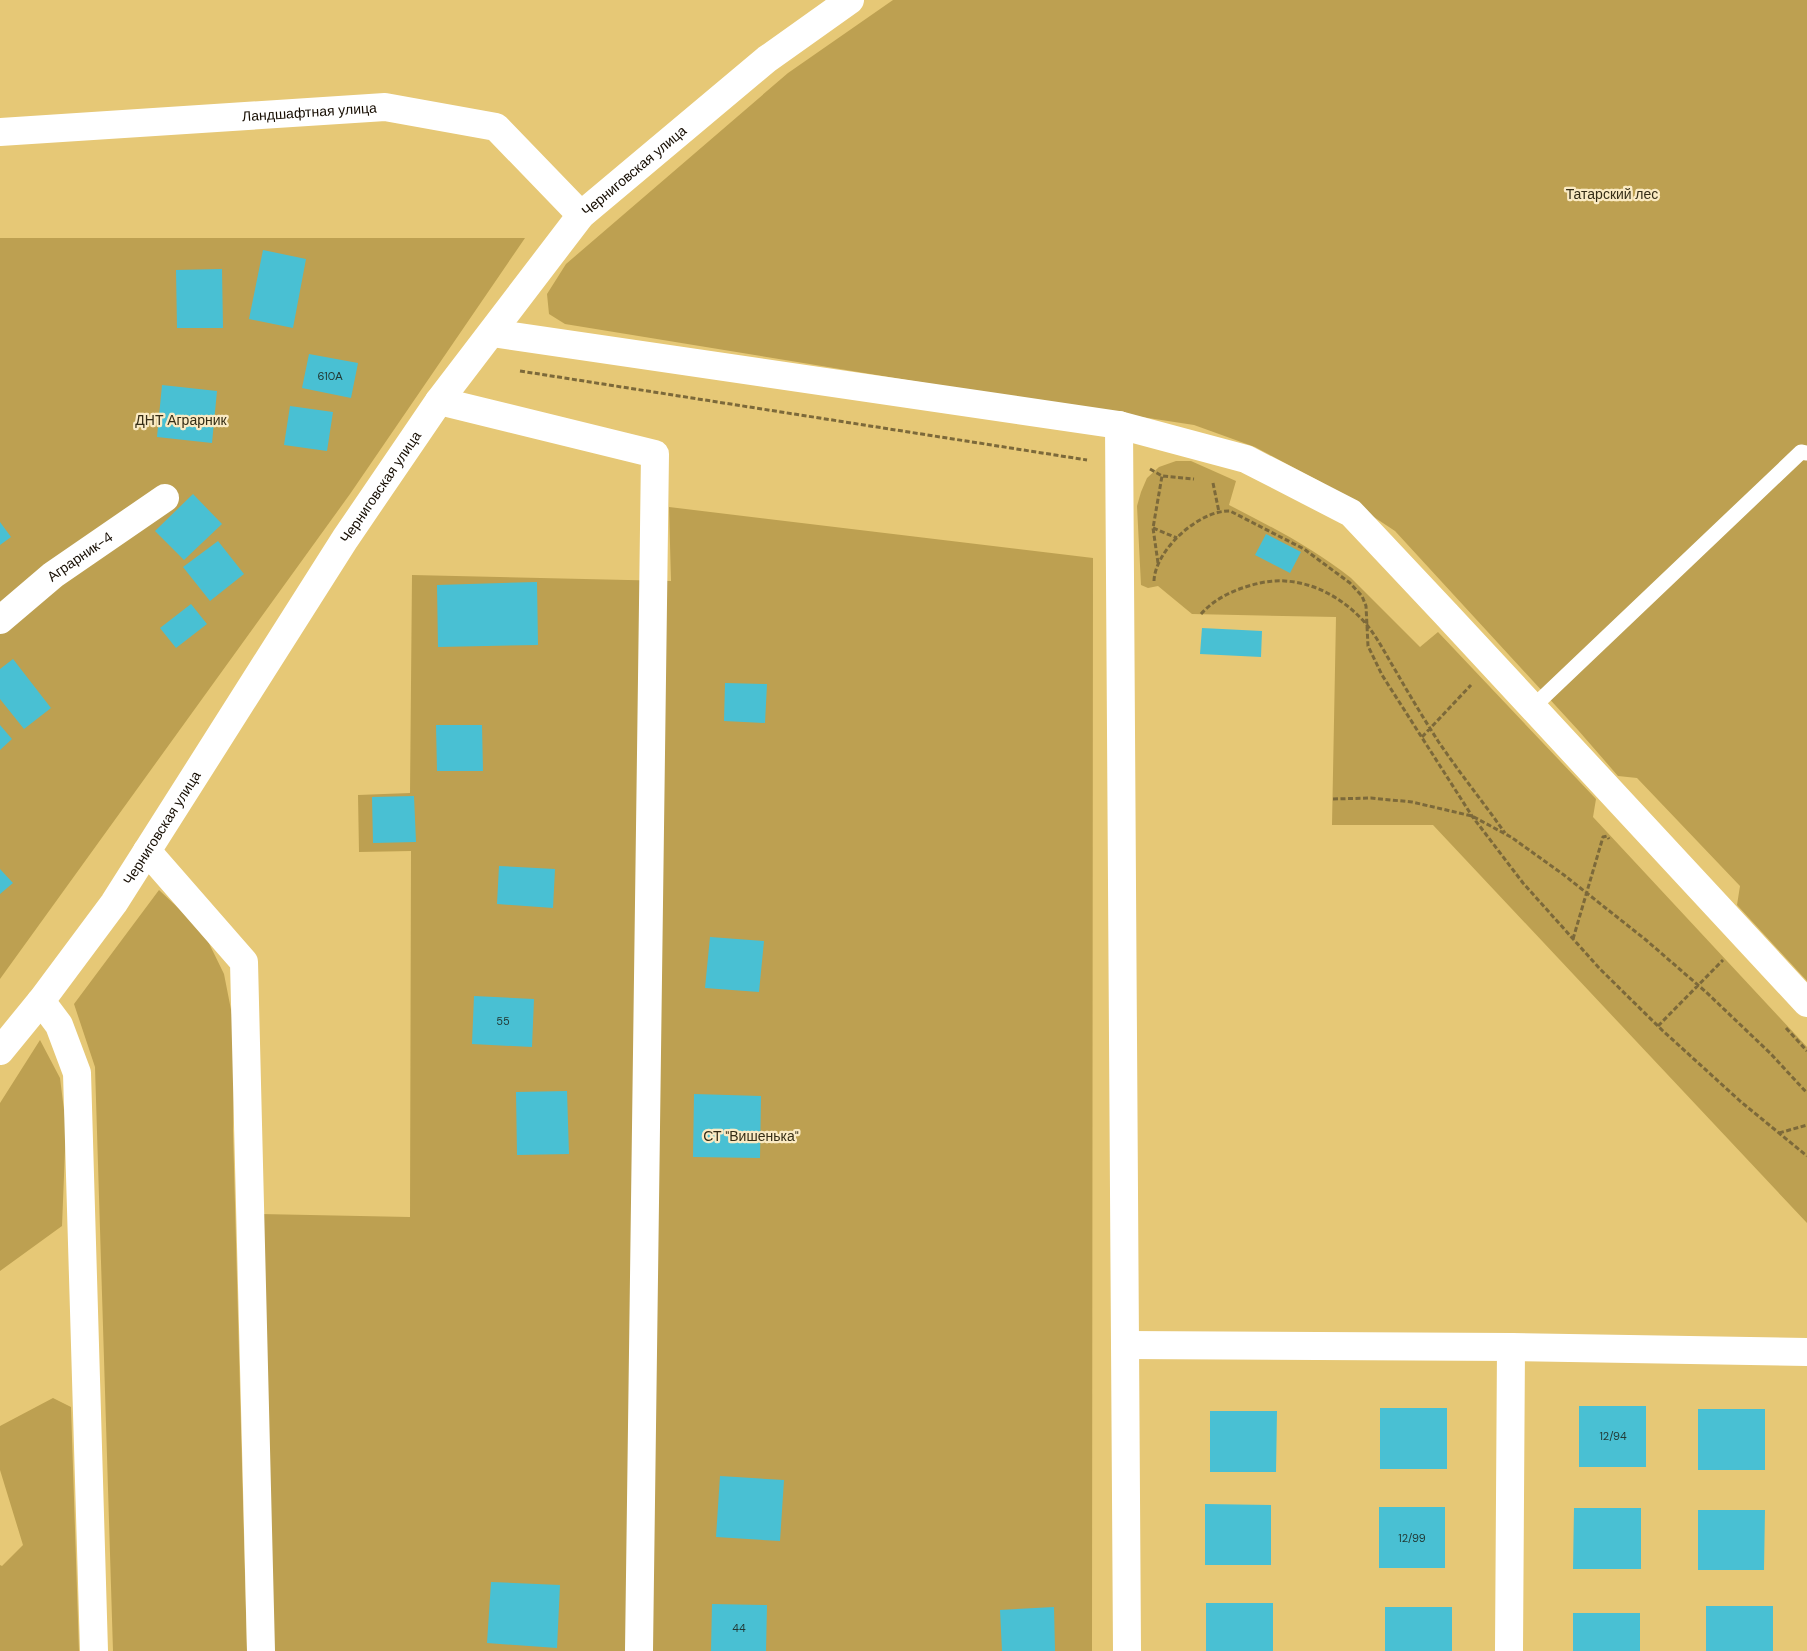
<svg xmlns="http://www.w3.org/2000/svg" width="1807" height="1651" font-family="'DM Sans',sans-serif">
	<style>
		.green { fill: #bda051 }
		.building { fill: #49c0d3 }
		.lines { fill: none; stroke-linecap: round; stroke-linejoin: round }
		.path { stroke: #7c693a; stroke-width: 3; stroke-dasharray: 5 2.5; stroke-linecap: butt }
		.service { stroke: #fff; stroke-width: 15 }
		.minor { stroke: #fff; stroke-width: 28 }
		.tertiary { stroke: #fff; stroke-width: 28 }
		.labels { text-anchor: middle; stroke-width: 4.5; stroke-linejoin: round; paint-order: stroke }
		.number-label { font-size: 11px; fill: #223935 }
		.street-label { font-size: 14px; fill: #150c00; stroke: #faeac3 }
		.park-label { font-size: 14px; fill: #352d16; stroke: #faeac3 }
	</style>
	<rect width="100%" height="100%" fill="#e6c876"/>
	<path class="green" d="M893 0H1807V981L1737 905 1740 886 1637 778 1618 776 1578 730 1395 531 1321 482 1255 447 1194 425 1005 396 565 324 549 314 547 294 566 264 788 73Z
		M0 238H525L350 494 0 979Z
		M1176 461H1191L1236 481 1229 505C1272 527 1313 548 1351 578L1420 647 1438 632 1596 799 1593 817 1807 1047V1223L1433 825H1332L1336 617 1192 614 1158 586 1148 588 1141 585 1137 506 1141 492 1147 478 1159 467Z
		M669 507 1093 558 1092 1651H269L260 1214 410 1217 411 851 359 852 358 795 410 793 412 575 671 581Z
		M159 890 203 931 224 974 235 1030 233 1130 247 1651H113L95 1067 74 1004Z
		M40 1040 60 1078 66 1126 62 1226 0 1271V1103Z
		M53 1398 71 1407 79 1651H0V1565L2 1566 23 1545 0 1470V1426Z"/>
	<path class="building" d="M263 250 306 259 293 328 249 319Z
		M222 269 223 328H177L176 270Z
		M309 354 358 363 351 398 302 388Z
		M162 385 217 391 212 443 157 437Z
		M290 406 333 412 327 451 284 445Z
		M193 494 222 524 184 560 155 531Z
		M0 522 11 537 0 545Z
		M1266 534 1301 552 1290 573 1255 555Z
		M218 541 244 574 210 601 183 567Z
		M537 582 538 645 438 647 437 585Z
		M191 604 207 624 176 648 160 628Z
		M1202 628 1262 631 1261 657 1200 654Z
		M13 659 51 708 24 729 0 699V669Z
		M725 683 767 684 765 723 724 721Z
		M0 725 12 739 0 750Z
		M436 725H482L483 771H437Z
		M414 796 416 842 373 843 372 797Z
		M499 866 555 869 553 908 497 904Z
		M0 869 13 883 0 894Z
		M710 937 764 941 759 992 705 988Z
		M474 996 534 999 532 1047 472 1044Z
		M567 1091 569 1154 517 1155 516 1092Z
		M694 1094 761 1096 760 1158 693 1157Z
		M1579 1406H1646V1467H1579Z
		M1380 1408H1447V1469H1380Z
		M1698 1409H1765V1470H1698Z
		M1210 1411H1277L1276 1472H1210Z
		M720 1476 784 1480 780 1541 716 1537Z
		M1205 1504 1271 1505V1565H1205Z
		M1379 1507H1445V1568H1379Z
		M1574 1508H1641V1569H1573Z
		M1698 1510H1765L1764 1570H1698Z
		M491 1582 560 1585 557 1648 487 1643Z
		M1206 1603H1273V1651H1206Z
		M712 1604 767 1605 766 1651H711Z
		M1706 1606H1773V1651H1706Z
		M1054 1607 1055 1651H1002L1000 1610Z
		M1385 1607H1452V1651H1385Z
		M1573 1613H1640V1651H1573Z"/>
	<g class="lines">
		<path class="path" d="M520 371 1087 460
			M1150 469 1162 476 1194 479
			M1213 483 1219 512
			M1153 528 1177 538
			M1158 563 1153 528 1162 476
			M1154 581C1155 550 1199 510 1230 511L1304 549 1350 583 1362 596 1366 606 1368 646 1382 675 1472 816 1523 883 1600 969 1662 1030 1740 1101 1807 1156
			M1201 614C1216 597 1238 588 1260 583 1300 574 1341 594 1367 625 1379 640 1387 657 1397 673 1410 696 1424 719 1438 741 1459 772 1483 802 1505 833
			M1422 737 1471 685
			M1333 799 1371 798 1412 802 1472 816 1511 837 1564 875 1646 940 1706 992 1770 1053 1807 1093
			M1573 939 1603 837 1607 836 1609 839
			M1658 1026 1723 960
			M1786 1028 1807 1051
			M1779 1133 1807 1125"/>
		<path class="service" d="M1533 707 1801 452 1807 453"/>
		<g class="minor">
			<path id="s1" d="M0 132 385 107 496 127 581 215"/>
			<path d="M492 333 1119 425 1246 459 1351 513 1447 615 1807 1003"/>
			<path d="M439 401 655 454 639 1651"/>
			<path d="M1119 425 1127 1651"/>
			<path id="s2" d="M0 620 53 575 165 498"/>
			<path d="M147 851 244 962 261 1651"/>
			<path d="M41 1001 59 1025 77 1073 94 1651"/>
			<path d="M1125 1345 1511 1347 1807 1352"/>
			<path d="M1509 1651 1511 1347"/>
		</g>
		<path class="tertiary" id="s3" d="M0 1051 41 1001 114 903 345 539 439 401 581 215 767 59 850 0"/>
	</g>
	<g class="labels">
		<g class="number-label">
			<text x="330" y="380">610А</text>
			<text x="503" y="1025">55</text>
			<text x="1613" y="1440">12/94</text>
			<text x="1412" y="1542">12/99</text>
			<text x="739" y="1632">44</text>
		</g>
		<g class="street-label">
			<text dy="5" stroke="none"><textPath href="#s1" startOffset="310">Ландшафтная улица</textPath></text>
			<text dy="5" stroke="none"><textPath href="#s3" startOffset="1088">Черниговская улица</textPath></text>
			<text dy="5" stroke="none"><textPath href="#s3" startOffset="681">Черниговская улица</textPath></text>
			<text dy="5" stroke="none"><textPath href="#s2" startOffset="102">Аграрник-4</textPath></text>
			<text dy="5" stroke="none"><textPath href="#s3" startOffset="276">Черниговская улица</textPath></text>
		</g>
		<g class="park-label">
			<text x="1612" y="199">Татарский лес</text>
			<text x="181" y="425">ДНТ Аграрник</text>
			<text x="751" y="1141">СТ "Вишенька"</text>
		</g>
	</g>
</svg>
